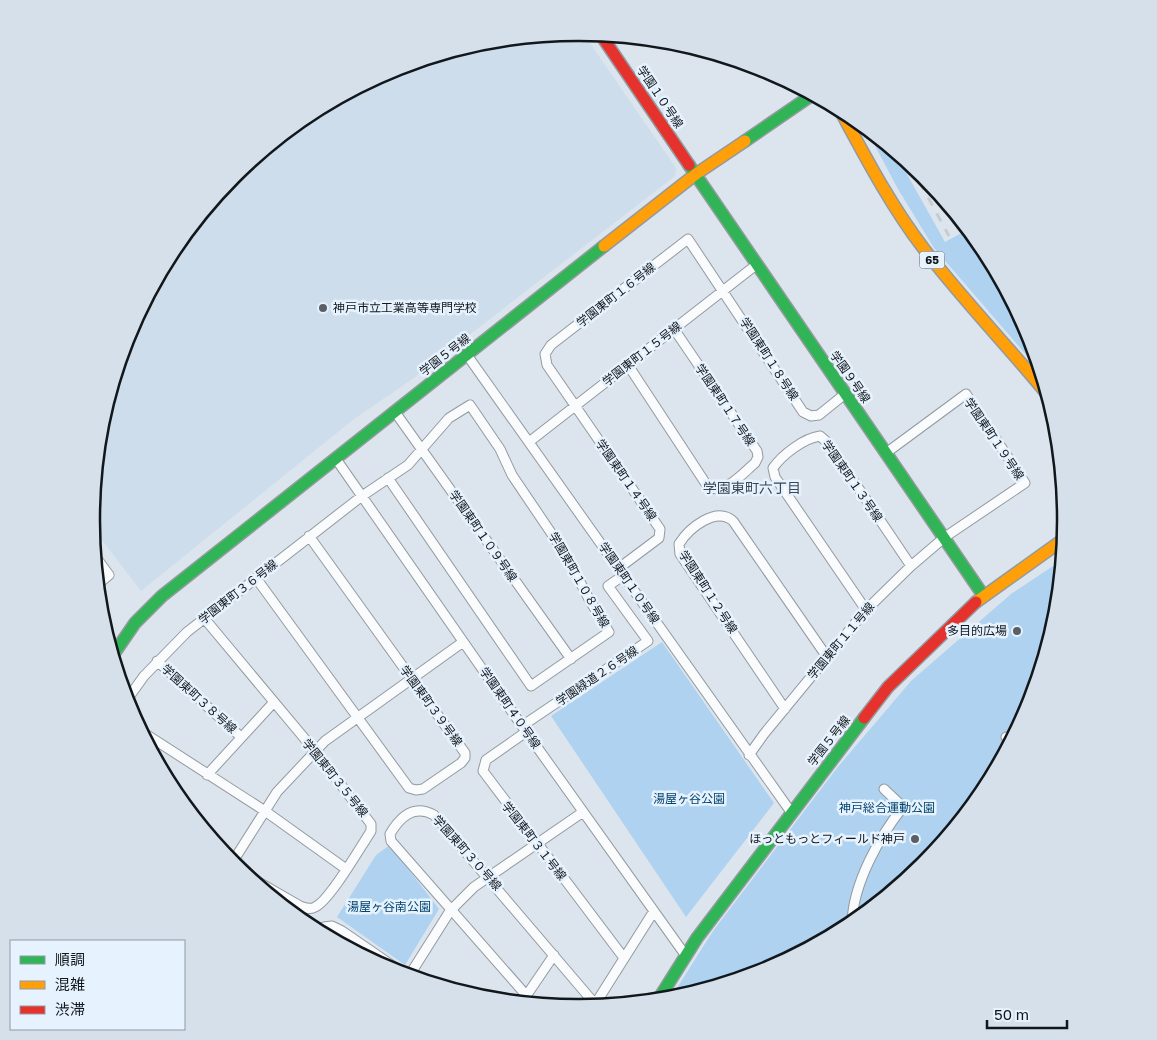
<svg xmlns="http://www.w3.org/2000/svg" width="1157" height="1040" font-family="'Golos Text','Noto Sans JP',sans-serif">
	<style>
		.built { fill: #cdddeb }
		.green { fill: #afd2f0 }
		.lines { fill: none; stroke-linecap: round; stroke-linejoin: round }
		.street-casing { stroke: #939a9f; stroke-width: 11 }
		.fast-casing { stroke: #939a9f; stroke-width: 14 }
		.slow-casing { stroke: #939a9f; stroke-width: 14 }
		.jam-casing { stroke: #939a9f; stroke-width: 14 }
		.street { stroke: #fafbfc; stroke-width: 9 }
		.fast { stroke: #30b455; stroke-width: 11 }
		.slow { stroke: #ff9f0a; stroke-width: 11 }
		.jam { stroke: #e5322d; stroke-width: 11 }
		.rail { stroke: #c9ccce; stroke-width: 3; stroke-dasharray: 9 9; stroke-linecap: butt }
		.poi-dot { fill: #595f65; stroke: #e6f2fd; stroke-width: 2 }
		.labels { text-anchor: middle; stroke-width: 5; stroke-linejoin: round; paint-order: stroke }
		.shield { fill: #e6f2fd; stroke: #525960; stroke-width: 1 }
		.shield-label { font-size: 11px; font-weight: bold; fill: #12171c }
		.street-label { font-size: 12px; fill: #12171c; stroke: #e6f2fd }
		.poi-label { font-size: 12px; fill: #12171c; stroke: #e6f2fd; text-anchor: end }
		.park-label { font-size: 12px; fill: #02436e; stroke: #e6f2fd }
		.neighbourhood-label { font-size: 14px; fill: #3b4853; stroke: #e6f2fd }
		.rim { fill: none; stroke: #12171c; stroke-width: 2.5 }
	</style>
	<rect width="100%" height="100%" fill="#dce5ed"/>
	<path class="built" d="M583 33 676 168 675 176 411 380 354 419 141 591 92 527 91 520 100 425 128 333 173 249 234 175 308 115 392 70 484 42Z"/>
	<path class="green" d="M865 127 894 151 945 242 965 231 957 217 984 249 1029 334 1041 372 934 248 898 189Z
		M1062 560 1057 615 1029 707 984 791 923 865 849 925 765 970 670 999 713 931 837 768 911 681 1011 594Z
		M662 642 774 803 686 917 551 716Z
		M390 845 439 909 405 965 337 917 376 855Z"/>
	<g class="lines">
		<defs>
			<path id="street" d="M467 355 791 812
				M628 365 708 487C725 495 742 474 755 463L758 457 757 451 674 329
				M395 412 571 659
				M529 442 756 265
				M336 459 522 726 686 956
				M95 556 109 575 97 585
				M619 568 659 538 660 529 547 365 545 354 551 345 688 239 803 412 811 416 819 415 845 394
				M256 578 409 788 416 790 423 789 461 763 465 758V753L309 536
				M866 610 775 477 773 468C782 455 804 438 820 436L828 443 911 566
				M204 618 315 751 371 824V831L366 839C357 853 328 902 315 907 310 910 306 908 300 906L248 876
				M157 661 241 737
				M126 701 144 676 187 632 362 496 408 465 449 418 470 405 500 449 512 475 566 555 590 601 609 632 531 686 388 478
				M785 709 680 554 679 544C689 528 716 506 733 521L827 657
				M522 726 648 641 608 586 624 575
				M141 731 265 811 346 869
				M526 732 486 760 483 771 624 958
				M1006 737 1011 740
				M749 755 764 734 866 610 911 566 945 537 1025 483 966 394 886 453
				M207 775 274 702
				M232 863 277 792 325 741 463 642
				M852 923C853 884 879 837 903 807L884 789
				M320 932 324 927 332 926 342 931 406 975
				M409 976 450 911 474 887 583 812
				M526 995 391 841 390 834C400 817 414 804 434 815L595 1004
				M522 1002 554 955
				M594 1006 654 911"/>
			<path id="fast" d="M745 141 812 95
				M689 165 983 595
				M113 655 135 623 162 596 604 246
				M658 1000 697 938 864 718"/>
			<path id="slow" d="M840 110C866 158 891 206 924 249 963 300 1007 345 1047 394
				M604 246 696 174 745 141
				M976 602 1064 539"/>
			<path id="jam" d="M601 35 689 165
				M864 718 888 687 976 602"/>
		</defs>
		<use href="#street" class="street-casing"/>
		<use href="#fast" class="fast-casing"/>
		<use href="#slow" class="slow-casing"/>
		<use href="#jam" class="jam-casing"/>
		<use href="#street" class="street"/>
		<use href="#fast" class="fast"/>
		<use href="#slow" class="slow"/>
		<use href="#jam" class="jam"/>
		<path class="rail" d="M911 166 949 236"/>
	</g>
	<g class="poi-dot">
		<circle cx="323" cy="308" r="5"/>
		<circle cx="1017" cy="631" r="5"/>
		<circle cx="915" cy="839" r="5"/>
	</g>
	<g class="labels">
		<rect class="shield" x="919.5" y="251.5" width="25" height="17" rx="4"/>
		<g class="shield-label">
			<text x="932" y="264">65</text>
		</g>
		<g class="street-label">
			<text transform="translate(660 97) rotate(56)" y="4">学園１０号線</text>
			<text transform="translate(616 295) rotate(-38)" y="4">学園東町１６号線</text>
			<text transform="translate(642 354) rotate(-38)" y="4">学園東町１５号線</text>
			<text transform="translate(445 355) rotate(-38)" y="4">学園５号線</text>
			<text transform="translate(769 359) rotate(57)" y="4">学園東町１８号線</text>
			<text transform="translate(850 377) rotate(55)" y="4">学園９号線</text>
			<text transform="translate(725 405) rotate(56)" y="4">学園東町１７号線</text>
			<text transform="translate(994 439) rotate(56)" y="4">学園東町１９号線</text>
			<text transform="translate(626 480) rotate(55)" y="4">学園東町１４号線</text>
			<text transform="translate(852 481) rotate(55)" y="4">学園東町１３号線</text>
			<text transform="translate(483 536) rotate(55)" y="4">学園東町１０９号線</text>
			<text transform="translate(579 580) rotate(60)" y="4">学園東町１０８号線</text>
			<text transform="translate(629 583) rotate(55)" y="4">学園東町１０号線</text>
			<text transform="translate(238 592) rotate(-38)" y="4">学園東町３６号線</text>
			<text transform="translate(708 592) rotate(57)" y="4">学園東町１２号線</text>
			<text transform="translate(841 641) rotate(-50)" y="4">学園東町１１号線</text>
			<text transform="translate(597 676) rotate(-34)" y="4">学園緑道２６号線</text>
			<text transform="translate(199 699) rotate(42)" y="4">学園東町３８号線</text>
			<text transform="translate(431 706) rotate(54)" y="4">学園東町３９号線</text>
			<text transform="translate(510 708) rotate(55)" y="4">学園東町４０号線</text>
			<text transform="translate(829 741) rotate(-52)" y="4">学園５号線</text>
			<text transform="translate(335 778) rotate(51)" y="4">学園東町３５号線</text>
			<text transform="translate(534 841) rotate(52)" y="4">学園東町３１号線</text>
			<text transform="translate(467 853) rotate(48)" y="4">学園東町３０号線</text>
		</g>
		<g class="poi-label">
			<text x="333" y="312" text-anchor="start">神戸市立工業高等専門学校</text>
			<text x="1007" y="635">多目的広場</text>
			<text x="905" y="843">ほっともっとフィールド神戸</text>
		</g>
		<g class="park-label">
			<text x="689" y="803">湯屋ヶ谷公園</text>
			<text x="887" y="812">神戸総合運動公園</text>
			<text x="389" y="911">湯屋ヶ谷南公園</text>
		</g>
		<g class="neighbourhood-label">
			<text x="752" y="493">学園東町六丁目</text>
		</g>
	</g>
	<path d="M0 0H1157V1040H0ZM578 41H579A478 478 0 0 1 1057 519V521A478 478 0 0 1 579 999H578A478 478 0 0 1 100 521V519A478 478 0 0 1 578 41Z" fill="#d5e0eb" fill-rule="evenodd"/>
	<path class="rim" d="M578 41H579A478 478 0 0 1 1057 519V521A478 478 0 0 1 579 999H578A478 478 0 0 1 100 521V519A478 478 0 0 1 578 41Z"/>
	<rect x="10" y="940" width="175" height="90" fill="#e6f2fd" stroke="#919aa3"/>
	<rect x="20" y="956" width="25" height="8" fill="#30b455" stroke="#919aa3"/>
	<text x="55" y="965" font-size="15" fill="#12171c">順調</text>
	<rect x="20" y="981" width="25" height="8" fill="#ff9f0a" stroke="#919aa3"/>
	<text x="55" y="990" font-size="15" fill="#12171c">混雑</text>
	<rect x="20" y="1006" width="25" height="8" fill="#e5322d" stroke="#919aa3"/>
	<text x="55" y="1015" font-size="15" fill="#12171c">渋滞</text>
	<path d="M987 1020v8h80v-8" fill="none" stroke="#12171c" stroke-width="2.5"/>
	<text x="994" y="1020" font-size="15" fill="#12171c" stroke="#e6f2fd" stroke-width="4" paint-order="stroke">50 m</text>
</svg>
